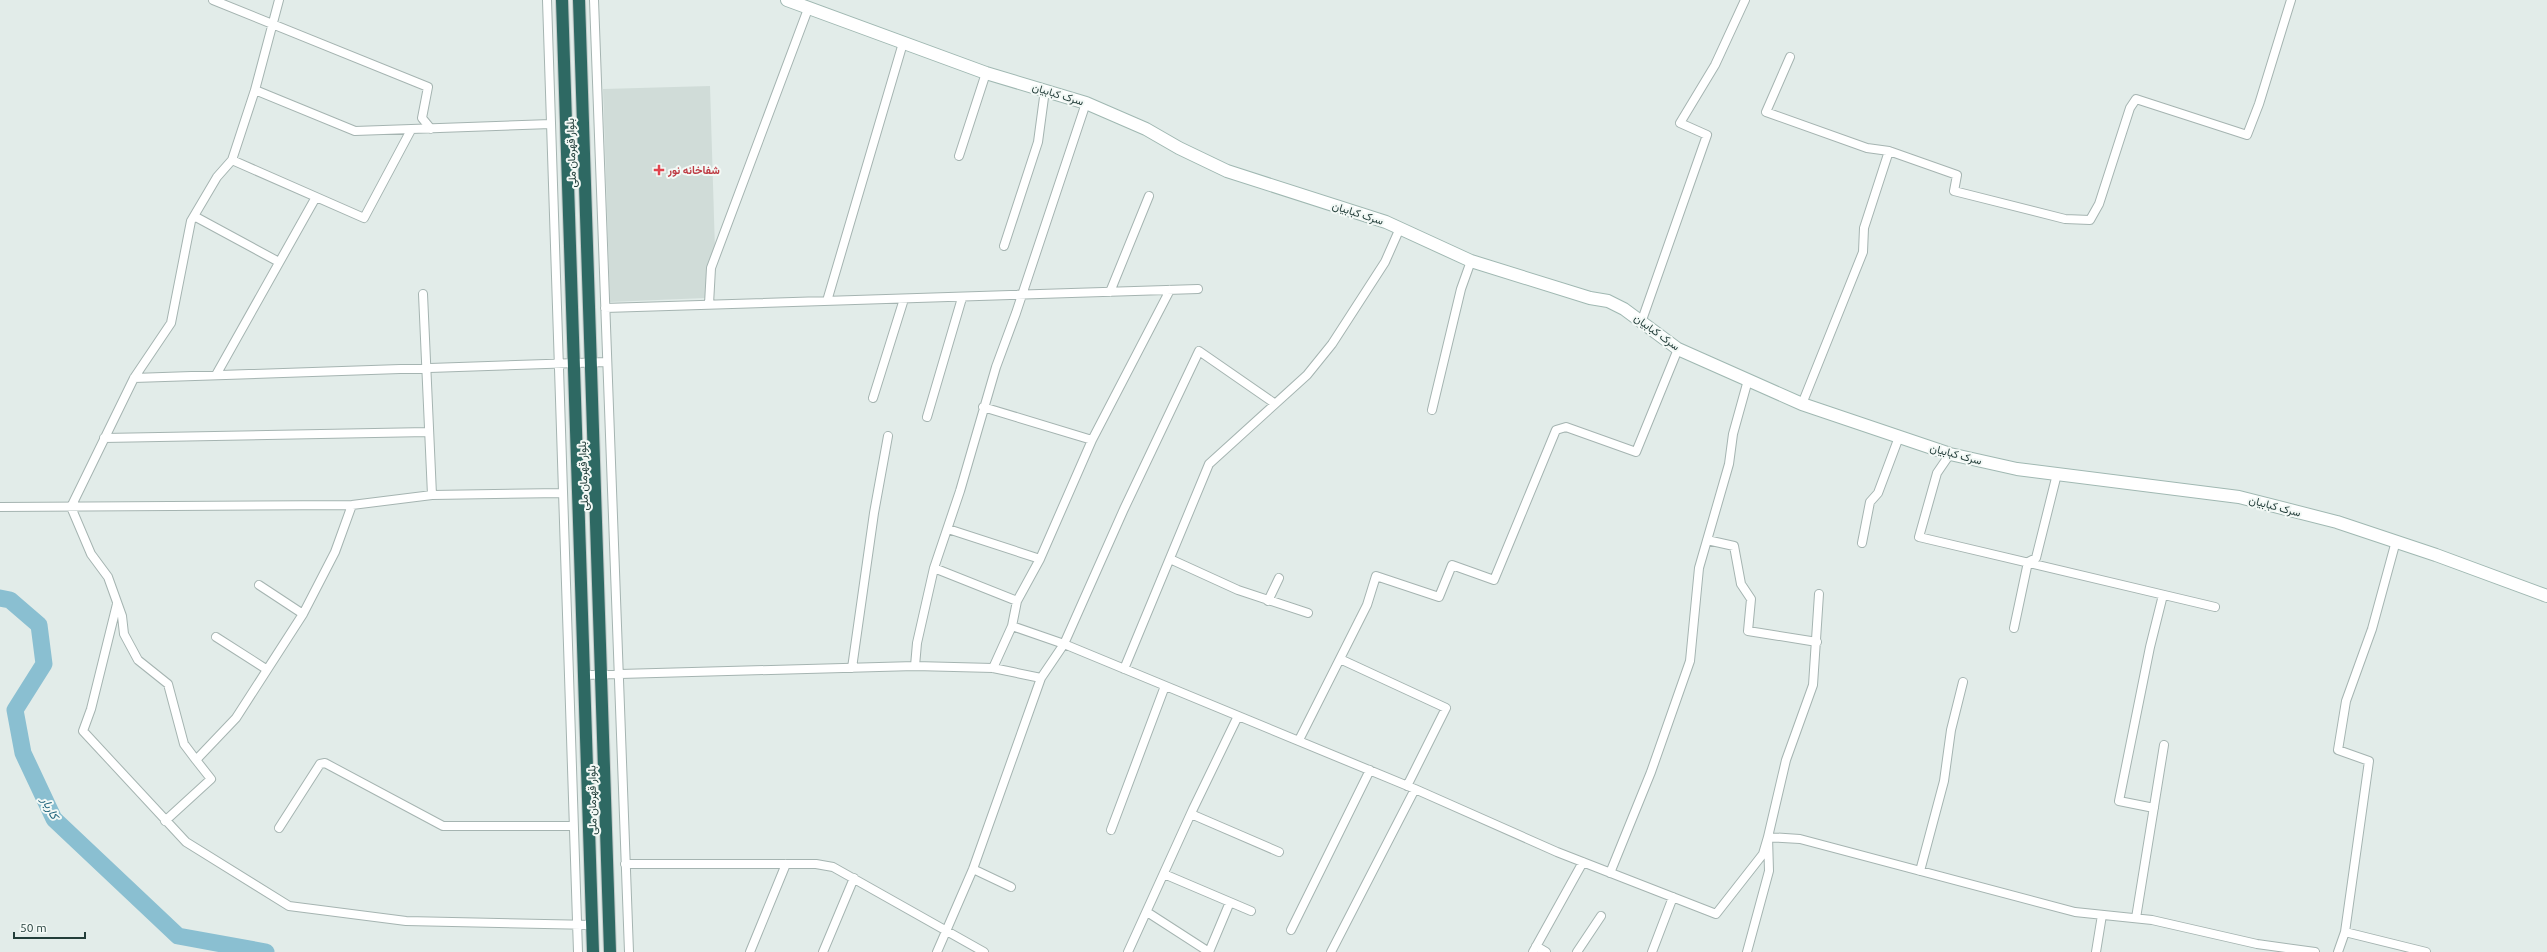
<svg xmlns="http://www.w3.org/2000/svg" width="2547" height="952" font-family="Ubuntu,Vazirmatn,sans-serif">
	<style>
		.built { fill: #d0dcd8 }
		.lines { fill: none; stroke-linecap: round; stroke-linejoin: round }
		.river { stroke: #8abfd1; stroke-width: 17 }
		.street-casing { stroke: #a5b4b1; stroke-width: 10 }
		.secondary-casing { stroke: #a0b8b2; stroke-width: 14 }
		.highway-casing { stroke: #c1c9c8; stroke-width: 14 }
		.street { stroke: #fff; stroke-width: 8 }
		.secondary { stroke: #fff; stroke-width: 12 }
		.highway { stroke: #2e6963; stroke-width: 12 }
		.health-dot { fill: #e0444e; stroke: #f3f9f6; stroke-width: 1.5 }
		.labels { text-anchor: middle; stroke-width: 4; stroke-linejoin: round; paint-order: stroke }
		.street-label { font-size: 11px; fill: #223d39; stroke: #f3f9f6 }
		.health-label { font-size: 11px; font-weight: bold; fill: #be3a42; stroke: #f3f9f6; text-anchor: start }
		.water-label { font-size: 12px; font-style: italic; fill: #1c6179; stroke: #f3f9f6 }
	</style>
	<rect width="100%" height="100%" fill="#e2ece9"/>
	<path class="built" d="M710 86 715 250 705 298 610 302 603 89Z"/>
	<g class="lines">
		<path class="river" d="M0 598 10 600 39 625 44 664 15 710 23 753 54 819 178 936 266 952"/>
		<defs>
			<path id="street" d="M213 0 428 87 422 118 431 129
				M547 0 578 952
				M594 0 629 952
				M1790 57 1766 112 1867 148 1889 151 1864 228 1863 252 1802 404
				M255 90 355 131 551 124
				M1889 151 1957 175 1954 191 2065 219 2090 220 2099 204 2130 108 2136 99 2247 135 2259 104 2291 0
				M959 156 986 73
				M232 160 364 218 411 130
				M194 216 279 262
				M1004 246 1038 142 1045 90
				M1110 292 1149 196
				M423 294 432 495
				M827 301 903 43
				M709 304 711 268 808 9
				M605 308 1198 289
				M1642 320 1707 135 1680 123 1715 65 1745 0
				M216 375 316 197
				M134 378 607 362
				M873 398 904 299
				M983 407 1092 440
				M1432 410 1461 289 1471 261
				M927 417 962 298
				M104 438 428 432
				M1950 454 1937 473 1919 537 2215 607
				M0 507 352 505 432 495 562 493
				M948 529 1040 559
				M1707 540 1734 546 1741 584 1751 599 1748 631 1817 642
				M1862 543 1870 502 1878 493 1899 437
				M1170 559 1238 590 1308 613
				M934 568 1017 601
				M259 585 303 614
				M1268 601 1279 578
				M117 604 91 709 83 731 186 842 289 906 406 921 593 925
				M1012 626 1064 644 1415 789 1557 852 1716 914 1763 854 1768 837 1800 839 2075 912 2152 920 2257 944 2315 952
				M2014 628 2028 562 2036 558 2057 474
				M216 637 266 669
				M1340 659 1446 708 1407 786
				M915 666 917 643 934 568 960 491 996 367 1016 313 1086 103
				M852 668 874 513 888 436
				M993 668 1012 626 1017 601 1040 559 1092 440 1170 290
				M1124 669 1209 464 1307 375 1332 344 1385 262 1400 228
				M584 675 915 666 993 668 1041 678
				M1299 740 1367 605 1376 576 1439 597 1452 565 1494 580 1556 430 1566 427 1636 452 1678 349
				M196 760 184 744 168 684 138 660 124 634 122 616 108 577 91 554 71 507 134 378 171 323 191 221 217 177 232 160 255 90 279 0
				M2154 808 2119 801 2150 647 2163 595
				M1191 814 1279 852
				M165 821 211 779 196 760 236 718 303 614 335 552 352 505
				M279 828 320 764 325 763 443 826H573
				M1111 830 1165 686
				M625 864H816L833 867 984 952
				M973 869 1011 887
				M1920 871 1944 781 1951 730 1963 682
				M1610 873 1651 772 1690 661 1699 568 1729 464 1733 434 1748 380
				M1164 874 1251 911
				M1147 912 1209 952
				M2136 918 2164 745
				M1291 930 1370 770
				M2345 932 2426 952
				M1536 946 1546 952
				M750 952 786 864
				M823 952 854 878
				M937 952 973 869 1041 678 1064 644 1124 509 1199 351 1274 403
				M1128 952 1193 809 1238 716
				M1209 952 1230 902
				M1331 952 1415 789
				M1533 952 1583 862
				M1577 952 1601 916
				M1652 952 1673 897
				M1747 952 1769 871 1768 837 1786 760 1813 685 1819 594
				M2096 952 2102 915
				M2338 952 2345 932 2369 761 2338 750 2346 701 2372 629 2396 541"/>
			<path id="secondary" d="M787 0 986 73 1086 103 1146 129 1179 148 1227 171 1386 222 1471 261 1590 298 1608 301 1624 309 1678 349 1802 404 1950 454 2017 469 2239 497 2337 522 2436 555 2547 596"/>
			<path id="highway" d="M562 0 593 952
				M579 0 610 952"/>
		</defs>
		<use href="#street" class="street-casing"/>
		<use href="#secondary" class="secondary-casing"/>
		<use href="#highway" class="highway-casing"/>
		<use href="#street" class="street"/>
		<use href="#secondary" class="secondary"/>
		<use href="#highway" class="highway"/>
	</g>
	<path class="health-dot" d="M657 164h4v4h4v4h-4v4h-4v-4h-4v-4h4z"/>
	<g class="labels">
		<g class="street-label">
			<text transform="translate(1058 94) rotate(17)" y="4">سرک کبابیان</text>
			<text transform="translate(571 153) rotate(-92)" y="4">بلوار قهرمان ملی</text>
			<text transform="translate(1358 213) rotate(18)" y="4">سرک کبابیان</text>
			<text transform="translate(1657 332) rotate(36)" y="4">سرک کبابیان</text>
			<text transform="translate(1956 454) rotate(15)" y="4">سرک کبابیان</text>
			<text transform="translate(583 476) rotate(-92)" y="4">بلوار قهرمان ملی</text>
			<text transform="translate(2275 506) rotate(15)" y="4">سرک کبابیان</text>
			<text transform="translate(592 800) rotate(-91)" y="4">بلوار قهرمان ملی</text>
		</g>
		<g class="health-label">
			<text x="668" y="174">شفاخانه نور</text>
		</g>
		<g class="water-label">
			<text transform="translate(50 808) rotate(62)" y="4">کاربار</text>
		</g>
	</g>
	<path d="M14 932v6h71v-6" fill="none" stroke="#223d39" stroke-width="2"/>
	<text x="20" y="932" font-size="12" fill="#223d39" stroke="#f3f9f6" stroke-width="3" paint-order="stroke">50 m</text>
</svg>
